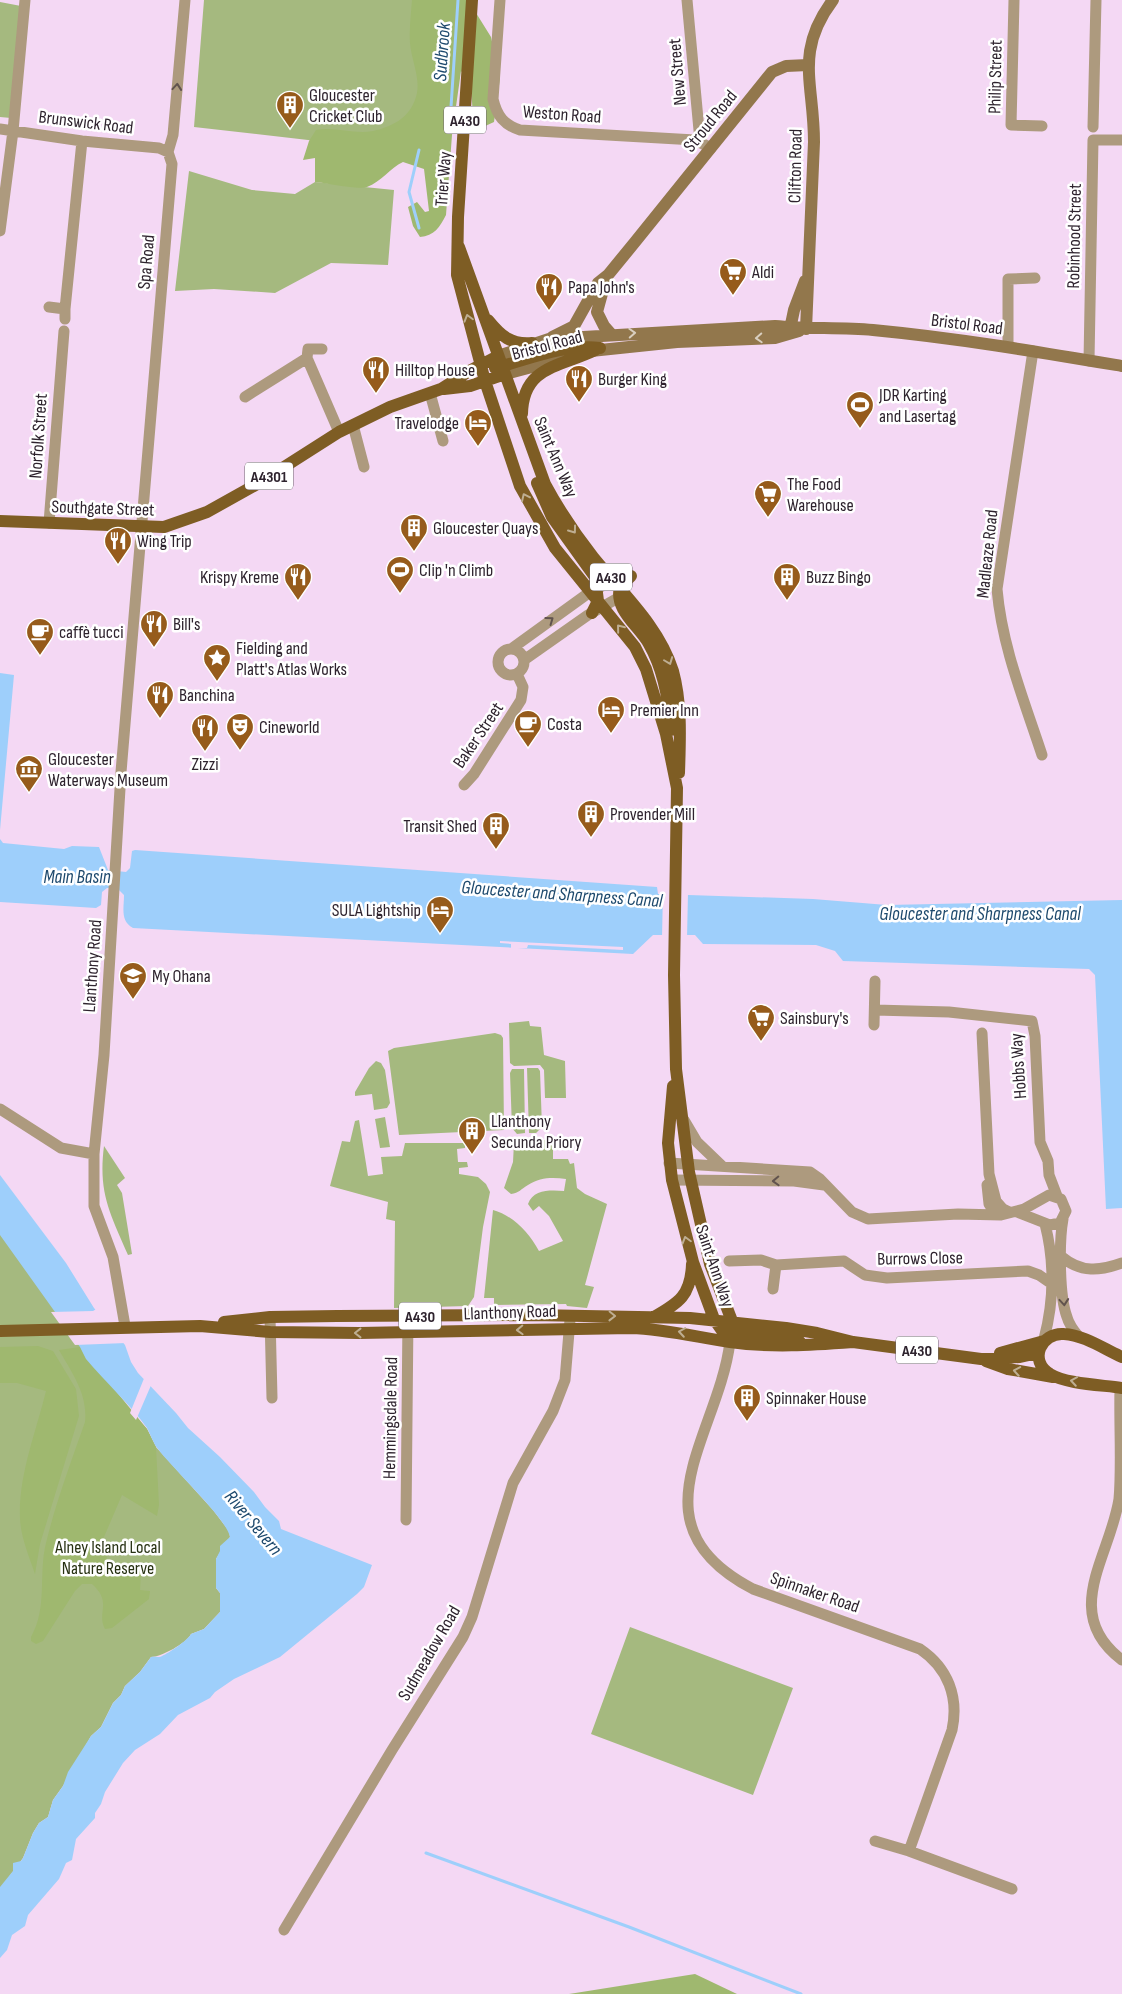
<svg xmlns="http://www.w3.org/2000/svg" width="1122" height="1994" font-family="'Sofia Sans Condensed',sans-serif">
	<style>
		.green { fill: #a5b97f }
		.forest { fill: #9fb86f }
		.water { fill: #9ecffb }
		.pier { fill: #f4d8f4 }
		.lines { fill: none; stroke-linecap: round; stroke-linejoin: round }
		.stream { stroke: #9ecffb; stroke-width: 3 }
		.street { stroke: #ad9a7e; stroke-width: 11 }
		.secondary { stroke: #92774c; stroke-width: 12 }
		.primary { stroke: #7e5d24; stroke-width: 12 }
		.oneway { stroke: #61534e }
		.oneway2 { stroke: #beae92 }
		.oneway3 { stroke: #d9cfc0 }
		.labels { text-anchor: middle; stroke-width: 5; stroke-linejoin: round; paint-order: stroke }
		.shield { fill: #fff; stroke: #6d656d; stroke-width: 1 }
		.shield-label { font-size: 16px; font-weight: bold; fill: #2e232e }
		.street-label { font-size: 18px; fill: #2e232e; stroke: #fff }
		.poi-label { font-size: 18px; fill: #2e232e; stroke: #fff; text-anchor: start }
		.park-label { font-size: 18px; fill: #273112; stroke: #fff }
		.water-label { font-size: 19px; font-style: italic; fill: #1d496d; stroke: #fff }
	</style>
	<rect width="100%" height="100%" fill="#f4d8f4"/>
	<path class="green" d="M204 0H444L430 119 334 143 194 127Z
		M0 2 21 6 11 118 0 117Z
		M189 171 252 190 295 194 315 182 394 190 388 265 331 263 275 293 214 289 175 291Z
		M529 1021 530 1026 541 1027 544 1055 565 1061 566 1098H545L544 1070 540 1065 514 1066 510 1063 509 1023Z
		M495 1033 501 1035 503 1038 504 1130 399 1135 388 1051 394 1048Z
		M376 1061 381 1063 385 1070 390 1103 387 1108 374 1110 372 1094 355 1096V1092L369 1068Z
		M527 1068H538L540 1071 542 1127 536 1133H529Z
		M512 1069H524L525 1133 517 1134 512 1128 510 1073Z
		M385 1117 390 1147 380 1148 375 1119Z
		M359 1120 368 1176 383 1174 381 1157 402 1156 405 1143H465V1148L457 1149 458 1162H467L468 1167 459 1168V1174L478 1177 486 1184 490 1192 483 1227 474 1297 468 1306 394 1308 395 1221 386 1219 388 1202 330 1186 342 1141 350 1142 355 1121Z
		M546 1140V1143L553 1142V1159H568L570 1164 574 1163 577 1188 585 1194 607 1204 585 1285 594 1287 587 1308 567 1306 566 1304 494 1305V1298H484L493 1210C514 1216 529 1233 539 1251L563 1241 549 1216 539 1206 533 1211 528 1204C533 1189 551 1190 564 1191L566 1179C553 1177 540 1177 528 1185 521 1189 519 1193 511 1194L504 1188 513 1162 514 1143Z
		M104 1146 125 1178 117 1185 122 1193 132 1254 128 1255C110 1213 98 1193 104 1146Z
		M0 1234 123 1402 147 1429 156 1447 213 1510 229 1531 230 1537 216 1559V1588L220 1593V1612L204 1629 191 1634C187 1643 161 1657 151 1657L140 1672 125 1686 121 1695 113 1703 101 1727 91 1736 63 1786 53 1800 48 1817 39 1823 33 1833 23 1858 0 1889Z
		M630 1627 793 1688 753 1795 591 1734Z"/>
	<path class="forest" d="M412 0H468L491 37 500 78 494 122 483 127 473 118 471 85 461 71 452 135 446 215C440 227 434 236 420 237L413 226 408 207 417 202 425 212 429 211 424 169 403 162C390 168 381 182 367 187 358 190 327 183 315 182V158L303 160 309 141 316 130C335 126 354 135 373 131 395 126 412 116 417 93 420 77 411 58 410 43 409 29 411 14 412 0Z
		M38 1346 53 1351 76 1389 79 1416 40 1544 35 1574C29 1556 21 1538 20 1519 18 1476 36 1432 46 1391L17 1383H0V1347Z
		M80 1347 147 1429 156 1447 159 1505 157 1516 122 1495 98 1551 107 1552 106 1570 141 1572 140 1590 150 1591 149 1599 112 1628 105 1629C96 1612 113 1603 92 1584H82L75 1591 43 1641 36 1644 31 1641V1637C48 1607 38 1575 46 1543 56 1502 71 1462 85 1422 88 1394 72 1373 59 1350Z
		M695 1974 737 1994H569Z"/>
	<path class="water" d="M0 673 14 675 0 830Z
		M0 839 3 843 64 849 72 846 99 847 108 870 126 872 130 868 132 851 135 850 657 887 658 894 813 899 887 905 1122 900V1208L1106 1209 1095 975 1089 969 843 961 835 951 816 945 703 944 695 935H653L633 954 133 928C120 921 124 908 124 895L118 889 107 888 102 892 101 905 96 908 0 902Z
		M0 1175 66 1263 94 1308 125 1345 131 1362 138 1373 176 1413 188 1428 220 1457 254 1492 265 1507 279 1521 281 1529 372 1565 364 1587 357 1594 280 1657 234 1679 215 1692 210 1698 178 1715 160 1734 135 1750 123 1763 105 1792 101 1804 95 1813V1818L76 1839 72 1860 66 1863 59 1879 28 1915 25 1926 12 1935 7 1950 0 1958V1887L13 1871V1863L21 1861 23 1858 33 1833 39 1823 48 1817 53 1800 63 1786 68 1772 91 1736 101 1727 113 1703 121 1695 125 1686 140 1672 151 1657C155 1656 159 1658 162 1656 169 1653 188 1640 191 1634L204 1629 220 1612V1593L216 1588V1559L220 1551V1546L230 1537C227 1519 172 1468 158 1449 153 1443 151 1435 147 1428 130 1404 105 1382 86 1359L80 1347 0 1235Z"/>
	<path class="pier" d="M663 892 688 893 687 938 662 937Z
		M500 941 623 947V950L528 945 527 948H511V944L524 945 500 943Z
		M98 1308 126 1343 75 1345 51 1312 93 1311Z
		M145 1376 152 1383 136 1420 130 1413Z"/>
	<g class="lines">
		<path class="stream" d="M451 107 458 0
			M419 228 409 192 419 150
			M426 1853 629 1927 801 1994"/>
		<path class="street" d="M500 0 493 99C497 116 504 125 520 130L695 140 711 148
			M687 0 700 141
			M1014 0 1011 125 1042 126
			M1093 127 1096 0
			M0 129 82 141 159 148 168 152
			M0 231 13 131 25 0
			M49 307 65 309V319
			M65 309 82 141
			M1008 346V279L1035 278
			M1033 351 997 589C1002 647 1024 700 1042 755
			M307 358 339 432
			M1089 361 1093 140H1122
			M430 393 443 441
			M245 397 307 358 308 349H322
			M353 425 364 467
			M49 523 64 331
			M498 662a13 13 0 1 1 26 0a13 13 0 1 1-26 0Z
			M511 649 590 592 614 580
			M524 660 588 615 625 594
			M464 785 474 774 521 700 523 687 517 674
			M875 1010 949 1012 1032 1021 1035 1036 1040 1142 1048 1161 1049 1175 1057 1196
			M874 1025 875 981
			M982 1033 989 1174 996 1201 1003 1209 1009 1212
			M0 1109 61 1148 94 1154
			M684 1120 697 1142 722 1166
			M669 1163 810 1172 820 1179 852 1212 868 1219 958 1214 1001 1215 1024 1209 1049 1195 1061 1199 1066 1211 1060 1223 1050 1225 1017 1212
			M672 1180 794 1181 824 1185
			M987 1185 989 1204 995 1213
			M1063 1219C1059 1241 1059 1296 1067 1317 1069 1325 1074 1331 1079 1337
			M1062 1257C1081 1273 1100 1271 1122 1263
			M729 1261 761 1260 776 1265 844 1261 865 1275 887 1278 1028 1271 1039 1275 1052 1284
			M773 1289 776 1265
			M270 1317 272 1398
			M125 1326 113 1257 94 1206V1154L104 1055 121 772 172 164 168 152 173 135 185 0
			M1044 1339C1054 1301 1055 1263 1045 1224
			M730 1342C718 1437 629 1524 753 1589L920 1649C948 1668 959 1697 952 1730L909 1851 875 1841
			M1120 1388C1119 1422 1122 1467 1119 1499 1110 1557 1060 1613 1122 1660
			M406 1520 408 1316
			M909 1851 1012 1889
			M284 1930 392 1750 463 1637 472 1617 513 1483 553 1411 565 1380 570 1320"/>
		<path class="secondary" d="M606 279 597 312 604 326 611 334
			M806 329 814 142C814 83 794 52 833 0
			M789 334 794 310 805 281
			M552 337 574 326 598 283 608 275 635 242 772 72 786 66 808 65
			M591 351 677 342 775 338 799 331
			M498 356 549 339 775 326C807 329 841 327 873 330 957 338 1039 352 1122 366
			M505 374 562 359"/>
		<path class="primary" d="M472 0 458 217 457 275 485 381 520 486 555 548 635 647 646 669 666 734 677 788 674 975 676 1069 689 1172 710 1264 732 1321 730 1342
			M459 247 545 484C559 510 575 534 593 557 622 593 659 626 673 671 682 704 680 740 679 773
			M488 320C501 336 511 345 532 343
			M495 368C530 359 563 344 600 348
			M444 389 470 386 505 374
			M522 414C523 366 560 367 595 350
			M537 483 552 517 595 577 598 601 592 613
			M0 521 164 527 207 512 259 483 339 432 390 407 441 389 471 370 498 356
			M631 576 620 587C614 610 639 626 649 644 664 670 669 700 671 730
			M673 1086 668 1143 672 1180 693 1262 714 1319 730 1342
			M654 1317C679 1303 691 1295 692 1264
			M224 1322 270 1317 337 1316 533 1315 690 1318 786 1328 817 1333 853 1342 981 1359 1020 1357 1038 1353
			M724 1330 784 1337 800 1342
			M0 1331 200 1326 270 1332 359 1333 631 1328C665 1329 696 1337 730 1342 771 1348 812 1345 853 1342
			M1000 1353 1044 1341
			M1122 1357C1104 1349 1084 1335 1064 1334 1041 1332 1028 1361 1050 1374 1066 1384 1103 1385 1122 1388
			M986 1361 1008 1369 1053 1377"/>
	</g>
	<defs><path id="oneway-chevron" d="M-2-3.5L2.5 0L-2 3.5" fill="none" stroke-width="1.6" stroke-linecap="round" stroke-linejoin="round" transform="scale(1.25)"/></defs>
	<g class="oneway">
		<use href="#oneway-chevron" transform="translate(177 87) rotate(-85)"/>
		<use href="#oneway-chevron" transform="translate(550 620) rotate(-36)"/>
		<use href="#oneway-chevron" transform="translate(776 1181) rotate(178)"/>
		<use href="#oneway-chevron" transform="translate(1064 1302) rotate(85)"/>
	</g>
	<g class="oneway2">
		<use href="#oneway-chevron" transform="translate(468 318) rotate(-106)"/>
		<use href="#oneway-chevron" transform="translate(525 497) rotate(-115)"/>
		<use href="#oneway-chevron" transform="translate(573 530) rotate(54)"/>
		<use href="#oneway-chevron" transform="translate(620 628) rotate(-129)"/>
		<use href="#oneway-chevron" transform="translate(669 661) rotate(69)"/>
		<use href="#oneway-chevron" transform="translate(686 1240) rotate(-106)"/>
		<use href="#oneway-chevron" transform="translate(612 1316) rotate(1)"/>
		<use href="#oneway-chevron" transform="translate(520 1330) rotate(178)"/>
		<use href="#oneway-chevron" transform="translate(682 1332) rotate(-171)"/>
		<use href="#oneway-chevron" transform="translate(358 1333) rotate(-180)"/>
		<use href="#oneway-chevron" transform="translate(1017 1371) rotate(-170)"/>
		<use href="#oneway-chevron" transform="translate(1074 1381) rotate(-171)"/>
	</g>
	<g class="oneway3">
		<use href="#oneway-chevron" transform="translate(632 333) rotate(-3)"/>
		<use href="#oneway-chevron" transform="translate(759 338) rotate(177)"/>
	</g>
	<defs>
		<symbol id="building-pin" viewBox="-11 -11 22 30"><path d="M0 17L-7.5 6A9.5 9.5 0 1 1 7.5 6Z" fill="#965b1b" stroke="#fff"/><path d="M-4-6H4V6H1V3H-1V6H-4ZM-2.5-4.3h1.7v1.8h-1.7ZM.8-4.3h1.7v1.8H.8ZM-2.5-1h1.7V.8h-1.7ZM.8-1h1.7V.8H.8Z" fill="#fff"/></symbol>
		<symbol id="supermarket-pin" viewBox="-11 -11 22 30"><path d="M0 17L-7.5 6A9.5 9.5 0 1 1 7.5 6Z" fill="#965b1b" stroke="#fff"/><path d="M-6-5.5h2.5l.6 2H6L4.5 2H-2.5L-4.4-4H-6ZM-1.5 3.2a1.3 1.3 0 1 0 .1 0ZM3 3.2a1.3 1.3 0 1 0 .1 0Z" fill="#fff"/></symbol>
		<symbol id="restaurant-pin" viewBox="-11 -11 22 30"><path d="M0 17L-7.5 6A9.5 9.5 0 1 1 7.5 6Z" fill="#965b1b" stroke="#fff"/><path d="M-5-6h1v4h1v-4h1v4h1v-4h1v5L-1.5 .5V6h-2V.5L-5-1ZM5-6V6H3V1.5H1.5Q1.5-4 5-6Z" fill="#fff"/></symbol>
		<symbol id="stadium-pin" viewBox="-11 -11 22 30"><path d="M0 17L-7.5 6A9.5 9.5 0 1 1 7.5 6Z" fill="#965b1b" stroke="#fff"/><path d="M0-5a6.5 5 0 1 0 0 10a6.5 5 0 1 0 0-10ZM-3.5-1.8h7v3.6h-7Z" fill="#fff"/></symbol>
		<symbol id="hotel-pin" viewBox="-11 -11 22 30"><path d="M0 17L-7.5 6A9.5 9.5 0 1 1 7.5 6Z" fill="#965b1b" stroke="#fff"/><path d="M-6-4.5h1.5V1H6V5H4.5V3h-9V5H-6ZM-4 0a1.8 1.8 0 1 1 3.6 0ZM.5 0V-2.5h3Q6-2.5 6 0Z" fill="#fff"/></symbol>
		<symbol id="cafe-pin" viewBox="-11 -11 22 30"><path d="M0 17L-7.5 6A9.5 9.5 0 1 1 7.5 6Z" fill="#965b1b" stroke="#fff"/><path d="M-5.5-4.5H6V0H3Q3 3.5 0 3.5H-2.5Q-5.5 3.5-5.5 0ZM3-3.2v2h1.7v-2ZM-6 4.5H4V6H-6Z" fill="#fff"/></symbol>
		<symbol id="sight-pin" viewBox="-11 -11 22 30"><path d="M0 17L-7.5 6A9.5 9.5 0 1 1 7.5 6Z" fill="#965b1b" stroke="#fff"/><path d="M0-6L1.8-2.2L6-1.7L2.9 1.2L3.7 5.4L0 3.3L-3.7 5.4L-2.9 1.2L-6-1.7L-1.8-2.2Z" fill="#fff"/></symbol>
		<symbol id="theatre-pin" viewBox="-11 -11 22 30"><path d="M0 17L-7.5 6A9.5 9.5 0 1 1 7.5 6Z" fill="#965b1b" stroke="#fff"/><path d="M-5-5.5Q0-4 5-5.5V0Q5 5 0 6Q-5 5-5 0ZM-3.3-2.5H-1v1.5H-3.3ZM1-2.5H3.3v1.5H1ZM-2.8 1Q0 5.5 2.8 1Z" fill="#fff"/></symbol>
		<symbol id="museum-pin" viewBox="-11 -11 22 30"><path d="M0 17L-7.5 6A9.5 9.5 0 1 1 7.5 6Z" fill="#965b1b" stroke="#fff"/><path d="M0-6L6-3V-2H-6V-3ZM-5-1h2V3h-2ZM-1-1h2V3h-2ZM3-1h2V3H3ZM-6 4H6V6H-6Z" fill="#fff"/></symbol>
		<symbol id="school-pin" viewBox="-11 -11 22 30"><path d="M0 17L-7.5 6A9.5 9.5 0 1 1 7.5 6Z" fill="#965b1b" stroke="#fff"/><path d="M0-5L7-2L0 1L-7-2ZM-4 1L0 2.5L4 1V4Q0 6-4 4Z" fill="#fff"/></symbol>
	</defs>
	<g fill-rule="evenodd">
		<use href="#building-pin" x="274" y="89" width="32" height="43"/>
		<use href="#supermarket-pin" x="717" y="256" width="32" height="43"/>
		<use href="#restaurant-pin" x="533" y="271" width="32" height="43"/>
		<use href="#restaurant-pin" x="360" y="354" width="32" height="43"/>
		<use href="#restaurant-pin" x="563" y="363" width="32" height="43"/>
		<use href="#stadium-pin" x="844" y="389" width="32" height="43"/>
		<use href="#hotel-pin" x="462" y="407" width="32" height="43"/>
		<use href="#supermarket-pin" x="752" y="478" width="32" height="43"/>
		<use href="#building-pin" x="398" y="512" width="32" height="43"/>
		<use href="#restaurant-pin" x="102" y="525" width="32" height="43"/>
		<use href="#stadium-pin" x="384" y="554" width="32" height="43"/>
		<use href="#restaurant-pin" x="282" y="561" width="32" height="43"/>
		<use href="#building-pin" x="771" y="561" width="32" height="43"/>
		<use href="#restaurant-pin" x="138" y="608" width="32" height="43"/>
		<use href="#cafe-pin" x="24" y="616" width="32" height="43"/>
		<use href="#sight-pin" x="201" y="642" width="32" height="43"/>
		<use href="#restaurant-pin" x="144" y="679" width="32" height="43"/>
		<use href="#hotel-pin" x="595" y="694" width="32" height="43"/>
		<use href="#cafe-pin" x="512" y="708" width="32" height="43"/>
		<use href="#theatre-pin" x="224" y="711" width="32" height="43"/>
		<use href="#restaurant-pin" x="189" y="712" width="32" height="43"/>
		<use href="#museum-pin" x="13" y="753" width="32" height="43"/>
		<use href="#building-pin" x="575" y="798" width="32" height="43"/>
		<use href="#building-pin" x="480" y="810" width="32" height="43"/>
		<use href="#hotel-pin" x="424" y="894" width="32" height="43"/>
		<use href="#school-pin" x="117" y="960" width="32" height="43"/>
		<use href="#supermarket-pin" x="745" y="1002" width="32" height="43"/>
		<use href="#building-pin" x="456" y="1115" width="32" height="43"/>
		<use href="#building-pin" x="731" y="1382" width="32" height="43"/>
	</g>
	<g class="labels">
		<g class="shield">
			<rect x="444" y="106.5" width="42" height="27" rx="4"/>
			<rect x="245" y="462.5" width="48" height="27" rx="4"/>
			<rect x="590" y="563.5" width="42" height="27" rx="4"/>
			<rect x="399" y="1302.5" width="42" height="27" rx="4"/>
			<rect x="896" y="1336.5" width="42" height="27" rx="4"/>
		</g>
		<g class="shield-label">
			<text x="465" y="126">A430</text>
			<text x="269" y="482">A4301</text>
			<text x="611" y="583">A430</text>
			<text x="420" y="1322">A430</text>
			<text x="917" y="1356">A430</text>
		</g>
		<g class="street-label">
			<text transform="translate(677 72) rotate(-95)" y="6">New Street</text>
			<text transform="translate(995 77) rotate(-89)" y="6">Philip Street</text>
			<text transform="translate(562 114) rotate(4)" y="6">Weston Road</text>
			<text transform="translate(710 121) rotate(-51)" y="6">Stroud Road</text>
			<text transform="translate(86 122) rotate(7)" y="6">Brunswick Road</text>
			<text transform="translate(795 166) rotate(-89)" y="6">Clifton Road</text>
			<text transform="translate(443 179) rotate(-86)" y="6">Trier Way</text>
			<text transform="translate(1074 236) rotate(-89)" y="6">Robinhood Street</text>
			<text transform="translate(146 262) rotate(-85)" y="6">Spa Road</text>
			<text transform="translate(967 324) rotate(7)" y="6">Bristol Road</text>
			<text transform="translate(547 345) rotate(-15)" y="6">Bristol Road</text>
			<text transform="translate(38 436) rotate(-86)" y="6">Norfolk Street</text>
			<text transform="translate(556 457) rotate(67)" y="6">Saint Ann Way</text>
			<text transform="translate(103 508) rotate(2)" y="6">Southgate Street</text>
			<text transform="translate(987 554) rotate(-84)" y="6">Madleaze Road</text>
			<text transform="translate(478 735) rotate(-56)" y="6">Baker Street</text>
			<text transform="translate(92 966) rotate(-86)" y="6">Llanthony Road</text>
			<text transform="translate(1018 1066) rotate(-94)" y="6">Hobbs Way</text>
			<text transform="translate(920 1258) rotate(-1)" y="6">Burrows Close</text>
			<text transform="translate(715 1266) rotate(71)" y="6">Saint Ann Way</text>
			<text transform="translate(510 1312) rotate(-2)" y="6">Llanthony Road</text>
			<text transform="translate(390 1418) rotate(-89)" y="6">Hemmingsdale Road</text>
			<text transform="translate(815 1592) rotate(19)" y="6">Spinnaker Road</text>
			<text transform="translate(429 1653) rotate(-60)" y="6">Sudmeadow Road</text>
		</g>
		<g class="poi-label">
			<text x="309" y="101">Gloucester<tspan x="309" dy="21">Cricket Club</tspan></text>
			<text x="752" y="278">Aldi</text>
			<text x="568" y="293">Papa John's</text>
			<text x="395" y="376">Hilltop House</text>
			<text x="598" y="385">Burger King</text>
			<text x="879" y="401">JDR Karting<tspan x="879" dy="21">and Lasertag</tspan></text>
			<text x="459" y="429" text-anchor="end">Travelodge</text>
			<text x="787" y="490">The Food<tspan x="787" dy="21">Warehouse</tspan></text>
			<text x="433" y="534">Gloucester Quays</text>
			<text x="137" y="547">Wing Trip</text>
			<text x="419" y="576">Clip 'n Climb</text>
			<text x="279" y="583" text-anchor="end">Krispy Kreme</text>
			<text x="806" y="583">Buzz Bingo</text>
			<text x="173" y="630">Bill's</text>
			<text x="59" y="638">caffè tucci</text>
			<text x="236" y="654">Fielding and<tspan x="236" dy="21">Platt's Atlas Works</tspan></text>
			<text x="179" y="701">Banchina</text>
			<text x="630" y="716">Premier Inn</text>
			<text x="547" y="730">Costa</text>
			<text x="259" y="733">Cineworld</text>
			<text x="48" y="765">Gloucester<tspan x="48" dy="21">Waterways Museum</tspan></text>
			<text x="205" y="770" text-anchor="middle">Zizzi</text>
			<text x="610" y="820">Provender Mill</text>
			<text x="477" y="832" text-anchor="end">Transit Shed</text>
			<text x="421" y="916" text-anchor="end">SULA Lightship</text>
			<text x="152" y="982">My Ohana</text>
			<text x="780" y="1024">Sainsbury's</text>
			<text x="491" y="1127">Llanthony<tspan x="491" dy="21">Secunda Priory</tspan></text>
			<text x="766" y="1404">Spinnaker House</text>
		</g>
		<g class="park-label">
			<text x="108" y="1553">Alney Island Local<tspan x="108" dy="21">Nature Reserve</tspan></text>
		</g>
		<g class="water-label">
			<text transform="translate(441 52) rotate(-86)" y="7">Sudbrook</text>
			<text x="77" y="883">Main Basin</text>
			<text transform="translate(562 893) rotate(4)" y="7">Gloucester and Sharpness Canal</text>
			<text x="980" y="920">Gloucester and Sharpness Canal</text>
			<text transform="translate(254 1522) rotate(50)" y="7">River Severn</text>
		</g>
	</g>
</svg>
